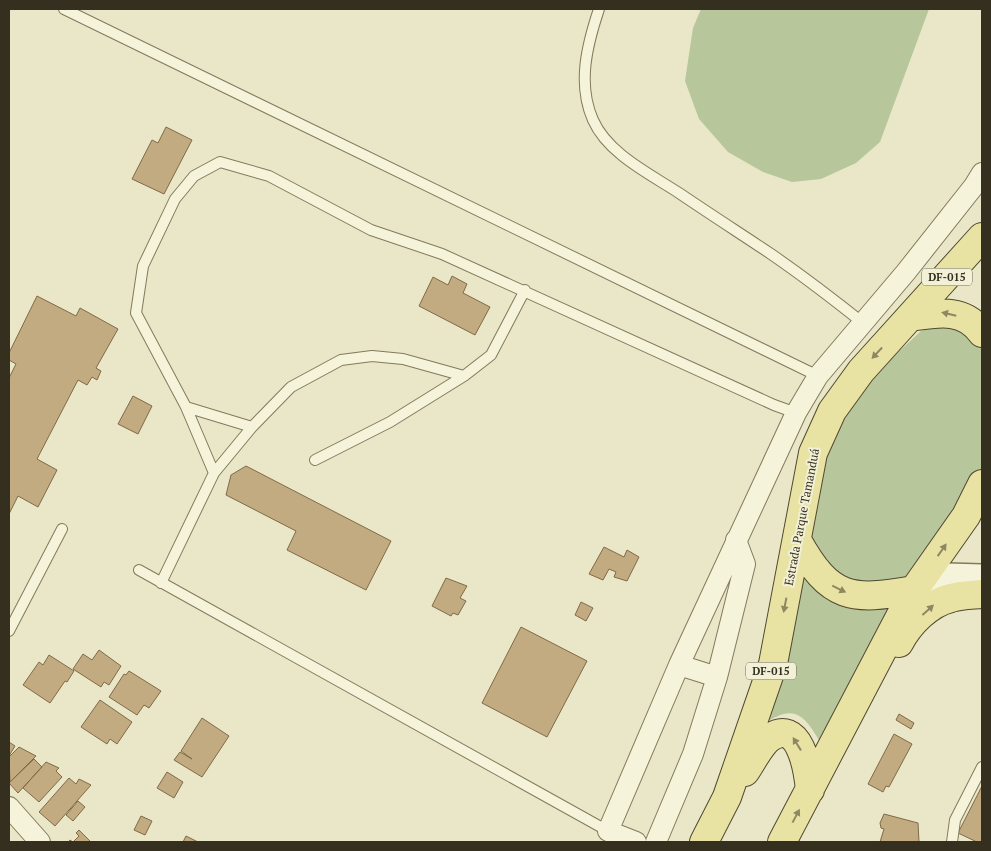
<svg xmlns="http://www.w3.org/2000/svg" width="991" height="851" font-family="'PT Serif',serif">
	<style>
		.green { fill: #b8c69c }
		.building { fill: #c3ab81; stroke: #806a47 }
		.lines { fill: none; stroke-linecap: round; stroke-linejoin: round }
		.service-casing { stroke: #837a5e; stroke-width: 12 }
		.minor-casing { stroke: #837a5e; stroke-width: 22 }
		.tertiary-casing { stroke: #837a5e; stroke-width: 28 }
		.primary-casing { stroke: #514832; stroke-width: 30 }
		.service { stroke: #f5f3d9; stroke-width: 10 }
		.minor { stroke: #f5f3d9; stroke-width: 20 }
		.tertiary { stroke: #f5f3d9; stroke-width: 25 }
		.primary { stroke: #e8e2a3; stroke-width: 28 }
		.oneway { fill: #8e8862 }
		.labels { text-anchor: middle; stroke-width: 4; stroke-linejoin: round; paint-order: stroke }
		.shield { fill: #f2f0d6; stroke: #6e6957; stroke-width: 1 }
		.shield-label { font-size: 11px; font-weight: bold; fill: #352f20 }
		.street-label { font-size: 12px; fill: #352f20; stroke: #f2f0d6 }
	</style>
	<rect width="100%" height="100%" fill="#e9e7c7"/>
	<path class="green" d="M701 9H929L880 142 856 163 821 179 792 182 763 172 728 152 699 119 685 81 693 28Z
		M944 324 976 335 982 344V469L962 514 913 583 875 590 828 575 805 536 821 457 840 416 869 379 921 331Z
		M806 567 896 601 820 742C803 712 793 704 762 725Z"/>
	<path class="building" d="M166 127 192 140 164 194 132 179 152 140 158 143Z
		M452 276 467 284 463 293 490 307 475 335 419 306 433 277 448 285Z
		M37 296 76 316 80 308 118 329 96 368 101 371 97 380 92 377 87 385 78 380 37 459 57 470 38 507 18 496 9 514V378L16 364 9 360V353Z
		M133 396 152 406 138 434 118 424Z
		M246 466 391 541 366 590 287 550 296 531 226 495 231 475Z
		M604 547 624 557 627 550 639 557 627 581 614 577 616 572 609 569 603 580 589 574Z
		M446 578 467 586 460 598 466 601 458 615 453 613 451 616 432 606Z
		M581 602 593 608 586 621 575 615Z
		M521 627 587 661 547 737 482 703Z
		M99 650 121 666 109 685 104 682 101 687 73 669 83 654 92 660Z
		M49 655 74 671 67 682 65 681 50 703 23 685 39 662 43 665Z
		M129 671 161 691 149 708 144 705 137 715 109 697 124 674 126 675Z
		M100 700 132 722 117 744 110 739 107 744 81 727Z
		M899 714 914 723 911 729 896 720Z
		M202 718 229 736 202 777 174 760 180 752 192 759 181 751Z
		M894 734 912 744 889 787 886 786 883 792 868 784Z
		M9 742 15 746 9 756Z
		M19 747 36 756 10 782 9 757Z
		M34 759 42 767 18 793 9 783Z
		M46 762 59 768 56 771 62 777 39 802 23 788Z
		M167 772 183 782 174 798 157 788Z
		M69 778 76 784 79 779 91 785 55 826 39 812Z
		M982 786V842H977L958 833Z
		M78 801 85 807 73 821 66 815Z
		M884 814 918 823 919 842H880L884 829 881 828 880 823Z
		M141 816 152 821 145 835 134 830Z
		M79 830 91 842H68L70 840 73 842 79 836 76 833Z
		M186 836 198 842H183Z"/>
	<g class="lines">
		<defs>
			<path id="service" d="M64 9 818 376
				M599 9C587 45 577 84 593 120 608 154 650 174 679 193 710 214 741 234 771 254 803 276 833 299 863 323
				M186 407 252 427
				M315 460 390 422 464 376 491 355 525 290
				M214 473 186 407 136 313 143 266 175 199 194 176 220 162 269 176 371 230 442 254 774 405 796 413
				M139 570 608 831
				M161 583 214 473 252 427 291 387 341 360 372 356 403 359 464 376
				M9 631 62 529
				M952 842 955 820 982 767"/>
			<path id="minor" d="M679 665 717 677
				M9 807 40 842
				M636 842 608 831 679 665 796 413 818 376 906 272 974 186 982 173
				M656 842 693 754 717 677 745 564 736 540"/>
			<path id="tertiary" d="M914 590 947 576 982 577"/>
			<path id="primary" d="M910 317C937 313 964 307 982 333
				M797 540C830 600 851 601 914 590
				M899 643C909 624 929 603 951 598 961 595 972 595 982 594
				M745 772C752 762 759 747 768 739 800 715 808 770 810 790
				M704 842 727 797 773 664 813 453 832 411 861 371 982 237
				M782 842 914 590 966 516 982 484"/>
		</defs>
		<use href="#service" class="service-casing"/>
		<use href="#minor" class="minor-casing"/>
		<use href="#tertiary" class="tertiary-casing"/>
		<use href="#primary" class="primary-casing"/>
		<use href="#service" class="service"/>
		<use href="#minor" class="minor"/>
		<use href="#tertiary" class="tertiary"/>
		<use href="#primary" class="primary"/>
	</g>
	<defs><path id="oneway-solid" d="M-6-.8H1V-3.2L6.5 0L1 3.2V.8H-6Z" transform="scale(1.25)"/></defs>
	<g class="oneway">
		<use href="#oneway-solid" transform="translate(949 314) rotate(-167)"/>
		<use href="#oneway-solid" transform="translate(877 353) rotate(133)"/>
		<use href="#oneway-solid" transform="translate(942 550) rotate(-55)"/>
		<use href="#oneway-solid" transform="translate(839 589) rotate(26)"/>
		<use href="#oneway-solid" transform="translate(785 605) rotate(101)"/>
		<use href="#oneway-solid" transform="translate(928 610) rotate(-42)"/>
		<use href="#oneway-solid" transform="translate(797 744) rotate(-122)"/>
		<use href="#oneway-solid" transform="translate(796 816) rotate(-62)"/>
	</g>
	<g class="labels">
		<g class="shield">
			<rect x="922" y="268.5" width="50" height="17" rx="4"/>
			<rect x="746" y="662.5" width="50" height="17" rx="4"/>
		</g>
		<g class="shield-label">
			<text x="947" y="281">DF-015</text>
			<text x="771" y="675">DF-015</text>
		</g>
		<g class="street-label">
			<text transform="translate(802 517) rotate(-79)" y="4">Estrada Parque Tamanduá</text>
		</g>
	</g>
	<rect width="991" height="851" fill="none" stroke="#352f20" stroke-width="20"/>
</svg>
